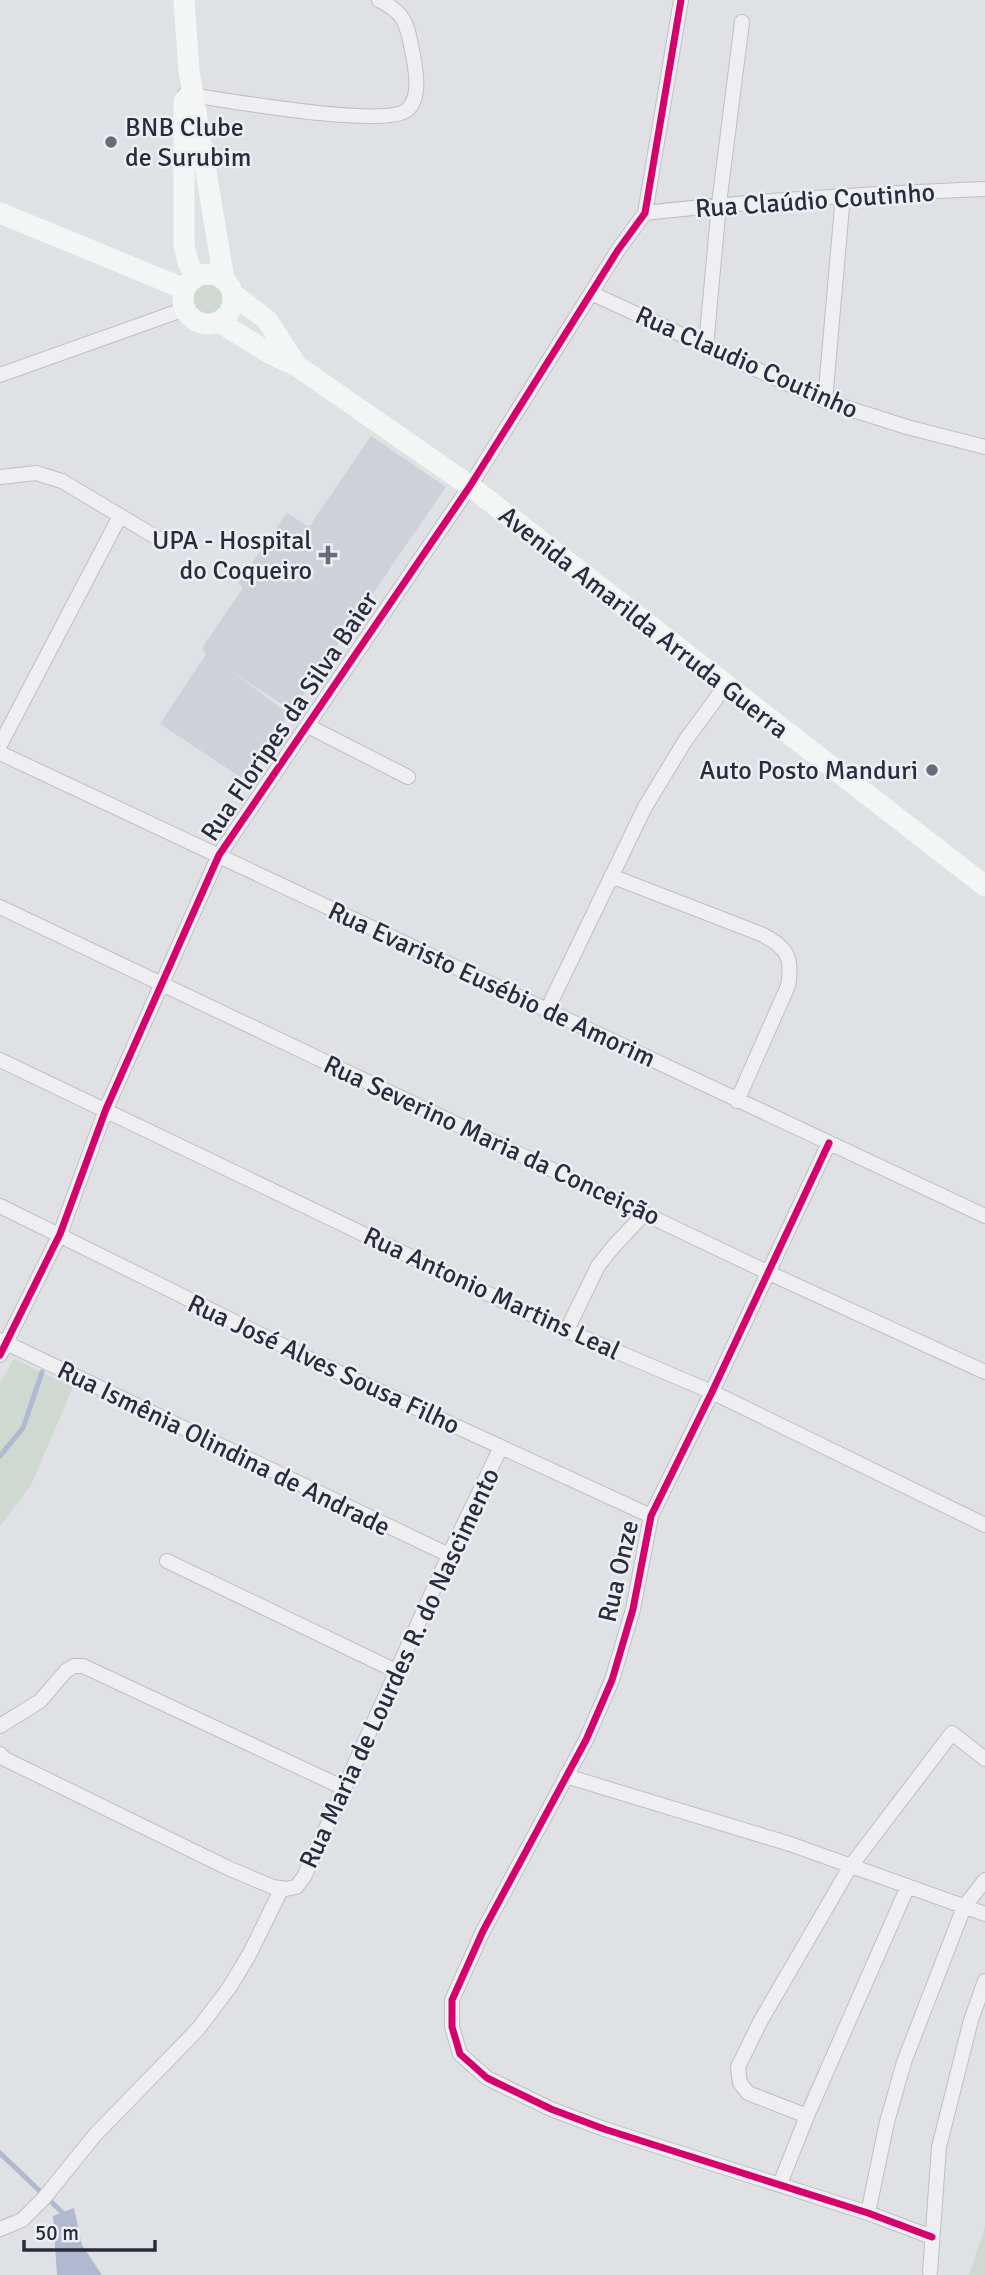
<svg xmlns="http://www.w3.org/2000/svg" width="985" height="2275" font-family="Signika,sans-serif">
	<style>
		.built { fill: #cfd0d8 }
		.green { fill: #cfd8d1 }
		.water { fill: #b0b9cf }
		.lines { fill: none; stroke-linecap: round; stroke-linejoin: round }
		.stream { stroke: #b0b9cf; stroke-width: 5 }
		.street-casing { stroke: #bebfc3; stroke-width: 16 }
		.street { stroke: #efeff2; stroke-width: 14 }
		.secondary { stroke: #f4f5f5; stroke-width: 21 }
		.cycleway-casing { stroke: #eeeff5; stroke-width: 11 }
		.cycleway { stroke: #d6006c; stroke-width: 7 }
		.poi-dot { fill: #696b78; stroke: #eeeff5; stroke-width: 2.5 }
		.labels { text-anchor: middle; stroke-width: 5; stroke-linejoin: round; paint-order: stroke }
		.poi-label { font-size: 26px; fill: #292c3d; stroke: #eeeff5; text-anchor: end }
		.street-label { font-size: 26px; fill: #292c3d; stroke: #eeeff5 }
	</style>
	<rect width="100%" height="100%" fill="#e0e1e5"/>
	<path class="built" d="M371 436 446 487 292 711 227 668 289 714 242 778 160 724 206 654 202 648 243 588 238 583 287 513 309 527Z"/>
	<path class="green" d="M191 299a19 19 0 1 1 38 0a19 19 0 1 1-38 0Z
		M14 1359 73 1387 31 1485 0 1526V1383Z
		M985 2227V2275H969Z"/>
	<path class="water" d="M74 2208 82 2245 102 2275H57L53 2216Z"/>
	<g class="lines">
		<path class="stream" d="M0 1456 23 1428 42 1372
			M0 2153 66 2216"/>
		<defs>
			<path id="street" d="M185 94C221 99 383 129 407 110 421 99 416 70 413 55 407 25 407 14 379 0
				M645 213C758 200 871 194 985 189
				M591 293 825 401 907 427 985 447
				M706 346 719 204 742 22
				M0 375 185 309
				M825 401 843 195
				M0 477 36 473 62 481 159 539
				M308 726 408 777
				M0 745 120 516
				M0 753 985 1216
				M611 876 761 934C787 947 793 957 788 986L737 1101
				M0 907 767 1272 985 1372
				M547 1010 645 807 685 741 726 685
				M0 1060 547 1322 712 1392 985 1525
				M829 1143 712 1392 651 1516 633 1609 612 1680 586 1740 483 1931 452 2000V2027L460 2054 487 2078 551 2109 604 2129 868 2213 932 2237
				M0 1206 314 1361 651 1516
				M567 1330 598 1266 613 1247 645 1213
				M0 1340 449 1555
				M0 1355 60 1234 106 1109 219 855 470 486 618 250 645 213 681 0
				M167 1561 396 1671
				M0 1726 40 1701 66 1671 74 1666H83L344 1788
				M0 1754 5 1759 228 1868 273 1887 286 1889 296 1887 304 1877 449 1555 501 1447
				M566 1776 790 1844 985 1914
				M807 2116 748 2093 740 2083 738 2067 760 2022 850 1867 952 1733 985 1759
				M780 2184 807 2116 908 1886
				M868 2213 887 2122 904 2062 964 1907 985 1880
				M0 2229 22 2220 44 2198 95 2135 198 2029 229 1988 249 1955 282 1888
				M930 2272 939 2147 971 2020 985 1981"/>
		</defs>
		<use href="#street" class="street-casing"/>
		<use href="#street" class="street"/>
		<path class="secondary" d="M184 0 189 71 224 279
			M184 101V246L188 262 195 277
			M0 213 185 289
			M183 299a25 25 0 1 1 50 0a25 25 0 1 1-50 0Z
			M233 294 267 320 297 366
			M219 322 269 353 297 366 470 486 985 886"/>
		<defs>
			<path id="cycleway" d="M829 1143 712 1392 651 1516 633 1609 612 1680 586 1740 483 1931 452 2000V2027L460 2054 487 2078 551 2109 604 2129 868 2213 932 2237
				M0 1355 60 1234 106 1109 219 855 470 486 618 250 645 213 681 0"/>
		</defs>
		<use href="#cycleway" class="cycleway-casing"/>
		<use href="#cycleway" class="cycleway"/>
	</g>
	<g class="poi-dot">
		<circle cx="111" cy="142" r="7"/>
		<path d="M324.5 544.5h7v7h7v7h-7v7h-7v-7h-7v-7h7z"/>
		<circle cx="932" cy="770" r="7"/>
	</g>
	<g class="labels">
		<g class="poi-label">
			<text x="125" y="136" text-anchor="start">BNB Clube<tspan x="125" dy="30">de Surubim</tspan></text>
			<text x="312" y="549">UPA - Hospital<tspan x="312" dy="30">do Coqueiro</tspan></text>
			<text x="918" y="779">Auto Posto Manduri</text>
		</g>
		<g class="street-label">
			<text transform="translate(815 200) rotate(-4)" y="9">Rua Claúdio Coutinho</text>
			<text transform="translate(747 362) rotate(24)" y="9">Rua Claudio Coutinho</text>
			<text transform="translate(644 622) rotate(38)" y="9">Avenida Amarilda Arruda Guerra</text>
			<text transform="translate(289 716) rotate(-56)" y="9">Rua Floripes da Silva Baier</text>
			<text transform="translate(492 984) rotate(25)" y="9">Rua Evaristo Eusébio de Amorim</text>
			<text transform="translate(492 1140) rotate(25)" y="9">Rua Severino Maria da Conceição</text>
			<text transform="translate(492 1293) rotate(25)" y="9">Rua Antonio Martins Leal</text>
			<text transform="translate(324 1364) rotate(25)" y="9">Rua José Alves Sousa Filho</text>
			<text transform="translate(224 1448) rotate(26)" y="9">Rua Ismênia Olindina de Andrade</text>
			<text transform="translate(618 1571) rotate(-77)" y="9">Rua Onze</text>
			<text transform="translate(399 1668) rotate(-65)" y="9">Rua Maria de Lourdes R. do Nascimento</text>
		</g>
	</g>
	<path d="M24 2240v10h131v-10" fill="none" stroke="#292c3d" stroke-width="3.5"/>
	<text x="35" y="2240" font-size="21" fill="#292c3d" stroke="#eeeff5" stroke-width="5" paint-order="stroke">50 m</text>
</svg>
